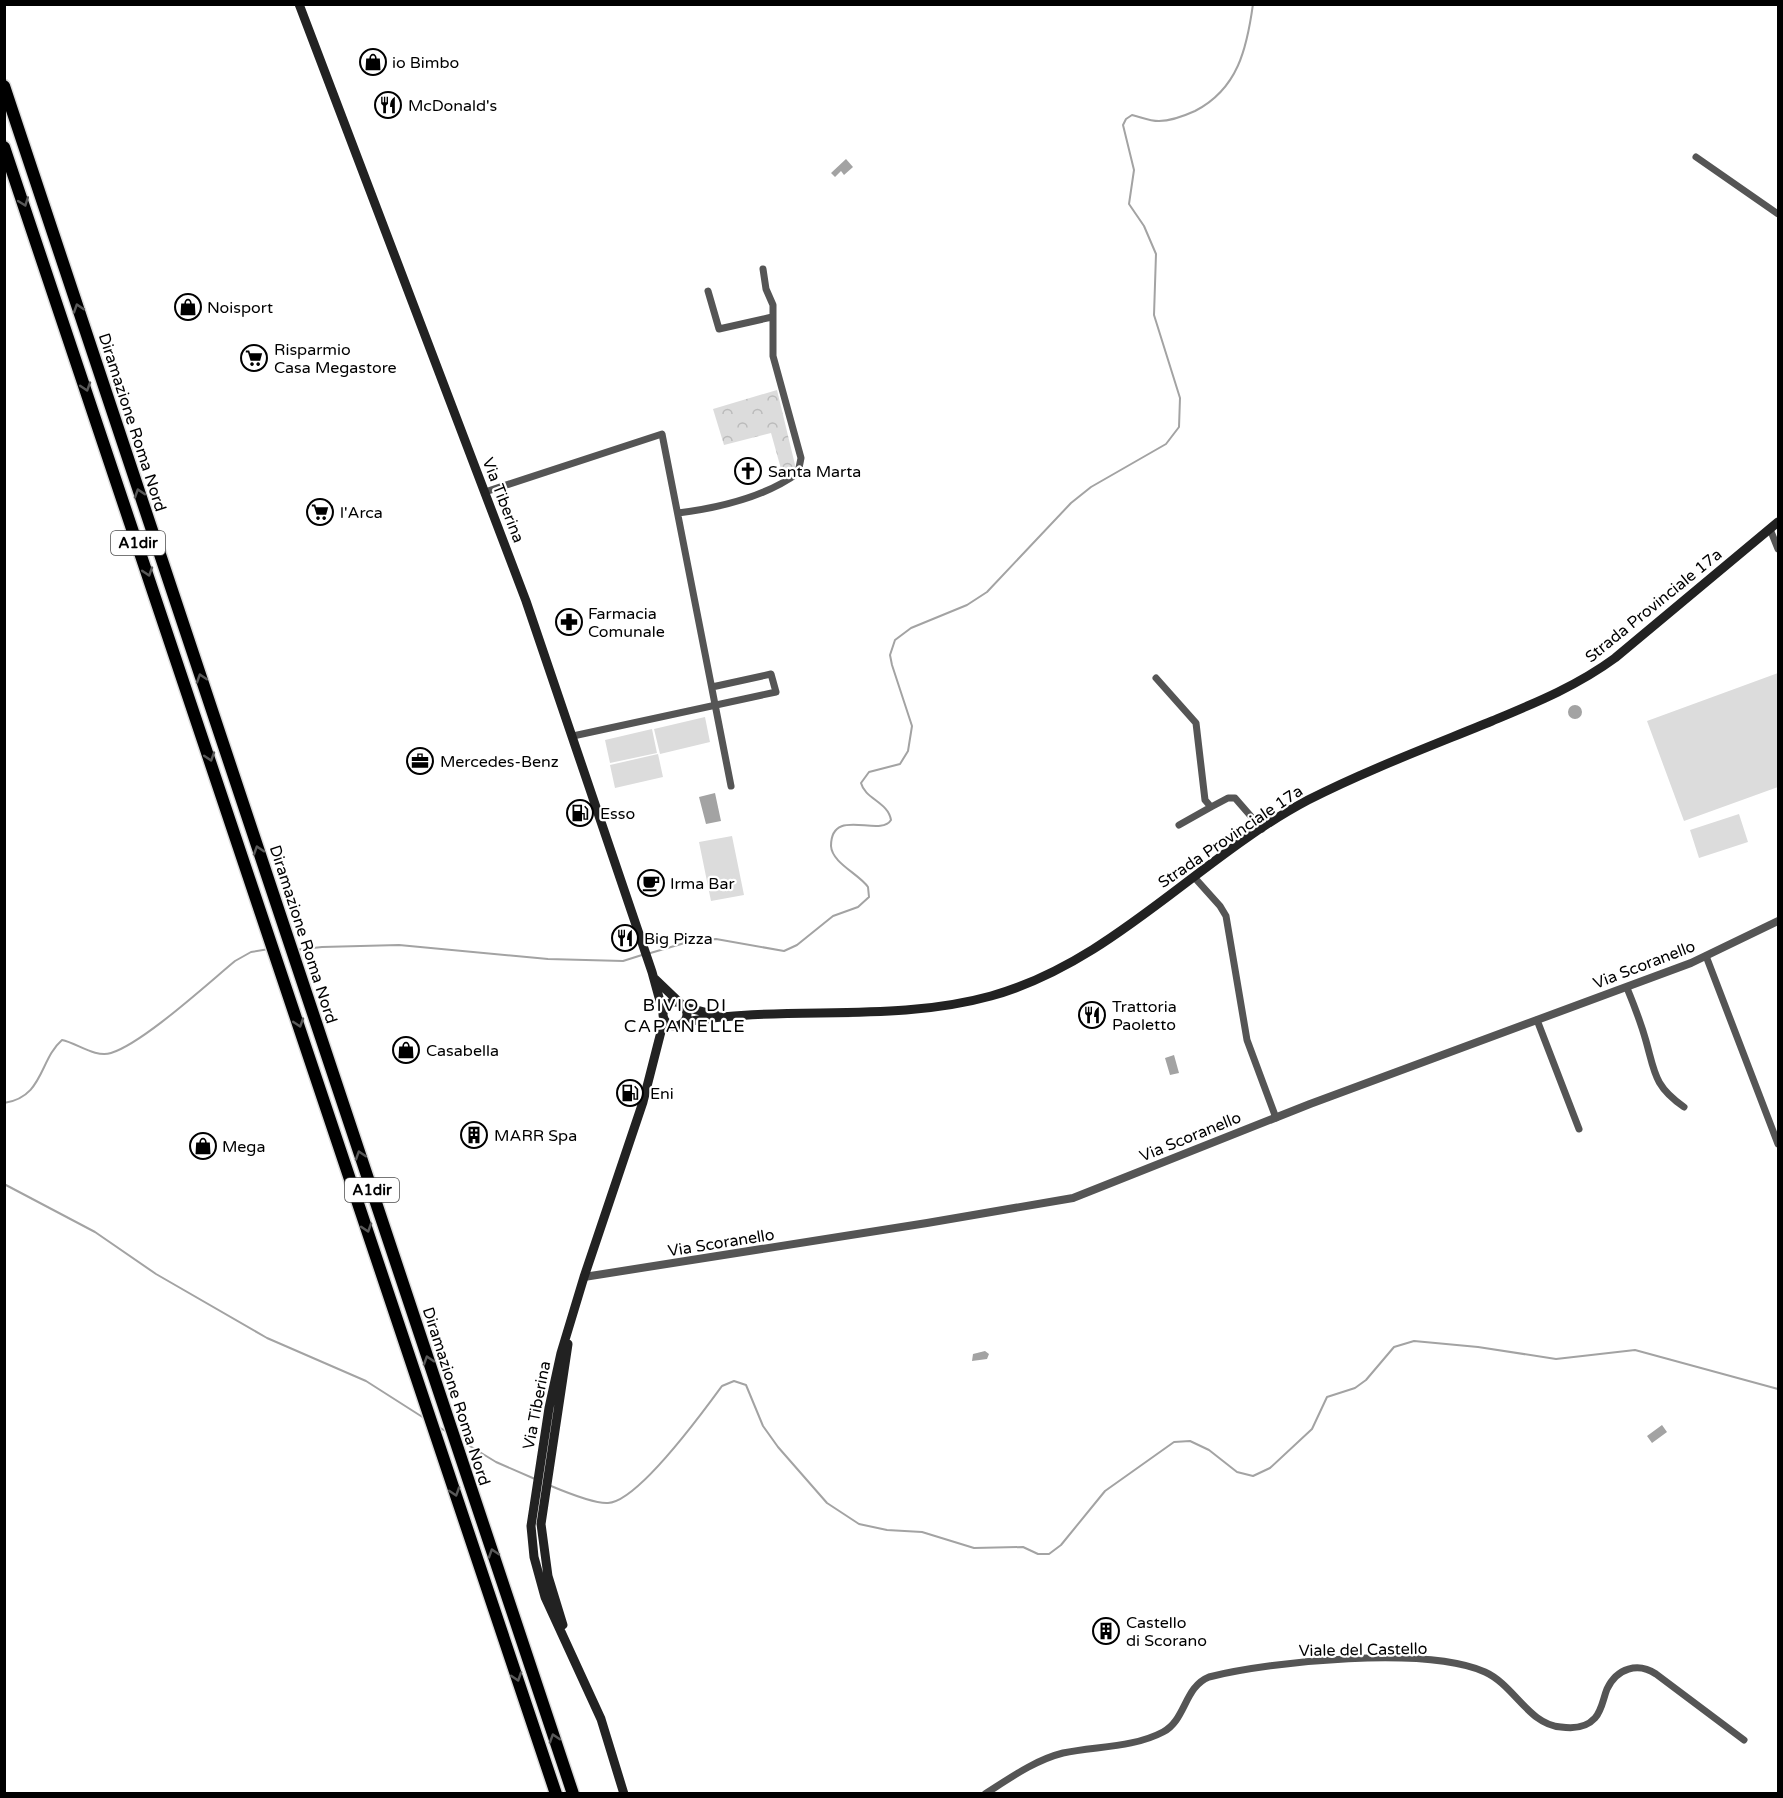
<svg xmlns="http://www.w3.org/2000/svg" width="1783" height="1798" font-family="'Varela Round',sans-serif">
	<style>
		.grass { fill: #dcdcdc }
		.forest { fill: url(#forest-crowns) }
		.water { fill: #a3a3a3 }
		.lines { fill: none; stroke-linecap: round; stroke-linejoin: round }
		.stream { stroke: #a3a3a3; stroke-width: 2 }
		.motorway-casing { stroke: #dbdbdb; stroke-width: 15 }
		.minor { stroke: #555; stroke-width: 7 }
		.tertiary { stroke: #555; stroke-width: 8 }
		.secondary { stroke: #222; stroke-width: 9 }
		.motorway { stroke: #000; stroke-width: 12 }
		.oneway { stroke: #595959 }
		.labels { text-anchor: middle; stroke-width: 4.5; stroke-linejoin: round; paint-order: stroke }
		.shield { fill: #fff; stroke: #4c4c4c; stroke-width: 1.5 }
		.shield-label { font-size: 15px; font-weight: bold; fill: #000 }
		.poi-label { font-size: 16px; fill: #000; stroke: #fff; text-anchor: start }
		.street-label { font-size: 16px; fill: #000; stroke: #fff }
		.neighbourhood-label { font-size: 18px; letter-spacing: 1.5px; fill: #000; stroke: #fff }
	</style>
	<defs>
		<pattern id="forest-crowns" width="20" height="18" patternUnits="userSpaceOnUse" patternTransform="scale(1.5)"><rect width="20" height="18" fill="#dcdcdc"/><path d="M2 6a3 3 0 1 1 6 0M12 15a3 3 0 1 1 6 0" fill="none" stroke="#bbb"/></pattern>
	</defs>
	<rect width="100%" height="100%" fill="#fff"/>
	<path class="grass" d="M1778 673V787L1684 821 1647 721Z
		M705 717 710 742 660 754 654 729Z
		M652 729 657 753 610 763 605 740Z
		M658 754 663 777 615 788 610 765Z
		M1739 814 1748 842 1699 858 1690 830Z
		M732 836 744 895 711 901 699 842Z"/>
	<path class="forest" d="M777 390 796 469 783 476 771 433 724 445 713 409Z"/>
	<path class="water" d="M846 159 853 167 844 175 841 171 835 177 831 173Z
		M1568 712a7 7 0 1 1 14 0a7 7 0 1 1-14 0Z
		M715 793 721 821 706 824 699 797Z
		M1174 1055 1179 1073 1170 1075 1165 1058Z
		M985 1351 989 1354 987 1359 972 1361 973 1354Z
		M1662 1425 1667 1432 1652 1443 1647 1436Z"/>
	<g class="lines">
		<path class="stream" d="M295 950 322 947 399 945 548 959 623 961 642 955
			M647 954 688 942 716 939 784 951 797 945 833 916 858 907 869 897 868 887C859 874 832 863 831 846 831 806 880 838 891 820 888 802 865 799 861 783L869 772 900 764 908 751 912 726 892 665 890 655 895 640 911 628 967 605 987 592 1071 503 1091 487 1166 444 1179 427 1180 398 1154 315 1156 254 1144 226 1129 204 1134 170 1123 125 1126 119 1132 115C1141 117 1149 121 1159 121 1172 121 1184 116 1195 111 1238 89 1247 48 1253 4
			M4 1103C44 1097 39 1060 62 1040 77 1043 95 1058 111 1053 143 1043 206 985 235 961L251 952 269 949
			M4 1184 95 1232 156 1274 267 1338 366 1381 424 1418
			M437 1426 447 1432
			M460 1440 496 1462 535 1479
			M551 1486C563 1491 595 1504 608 1503 638 1502 703 1412 722 1386L734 1381 746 1385 763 1426 778 1447 827 1503 859 1524 887 1530 922 1532 974 1548 1023 1547 1038 1554H1049L1061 1545 1105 1491 1174 1442 1190 1441 1209 1450 1237 1472 1253 1476 1270 1468 1312 1429 1327 1397 1355 1388 1366 1380 1394 1347 1414 1341 1478 1347 1556 1359 1635 1350 1778 1389"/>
		<defs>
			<path id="motorway" d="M4 86 573 1794
				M4 147 556 1794"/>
		</defs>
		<use href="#motorway" class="motorway-casing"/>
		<path class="minor" d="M1696 157 1778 214
			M708 291 719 329 772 317
			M485 492 662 434 731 786
			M678 513C718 508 765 497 798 473L801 458 773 356V305L766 289 763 269
			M1770 529 1778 549
			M1156 678 1196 723 1205 800 1211 807 1228 798H1235L1262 829
			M573 736 776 692 771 674 712 687
			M1179 825 1211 807
			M1194 877 1220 906 1226 916 1247 1040 1276 1118
			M1706 956 1778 1144
			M1627 988C1634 1005 1641 1023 1646 1041 1655 1073 1654 1086 1684 1107
			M1537 1020 1579 1129
			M985 1794C1010 1778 1035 1760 1063 1753 1095 1746 1133 1748 1163 1732 1186 1720 1184 1687 1209 1677 1272 1661 1426 1646 1485 1672 1514 1685 1529 1725 1561 1727 1574 1729 1586 1728 1595 1718 1602 1710 1603 1699 1607 1689 1617 1668 1638 1662 1656 1674L1744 1740"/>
		<path class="tertiary" d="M584 1277 927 1223 1073 1198 1310 1104 1691 963 1778 921"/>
		<path class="secondary" d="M299 4 526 601 652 972 663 1012
			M655 979 679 1002
			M663 1014a12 12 0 1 1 24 0a12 12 0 1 1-24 0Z
			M685 1007 716 1015
			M685 1022C786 1004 890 1024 991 996 1113 962 1198 858 1308 800 1367 770 1431 746 1492 721 1535 703 1577 686 1615 658L1778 522
			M563 1625 548 1576 541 1524 568 1344
			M624 1794 601 1719 545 1597 534 1557 531 1526 549 1408 561 1353 584 1277 643 1102 664 1020"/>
		<use href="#motorway" class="motorway"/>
	</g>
	<defs><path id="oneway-chevron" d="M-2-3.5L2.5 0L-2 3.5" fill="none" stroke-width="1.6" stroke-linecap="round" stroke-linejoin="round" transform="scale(1.5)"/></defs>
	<g class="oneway">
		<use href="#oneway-chevron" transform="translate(24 202) rotate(70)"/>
		<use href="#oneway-chevron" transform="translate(78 308) rotate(-108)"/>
		<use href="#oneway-chevron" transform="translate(86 387) rotate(72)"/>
		<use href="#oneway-chevron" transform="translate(139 493) rotate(-108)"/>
		<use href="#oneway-chevron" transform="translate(148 572) rotate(72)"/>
		<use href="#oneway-chevron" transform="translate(201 678) rotate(-108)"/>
		<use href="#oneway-chevron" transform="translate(210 757) rotate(72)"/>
		<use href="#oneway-chevron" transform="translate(258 850) rotate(-108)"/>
		<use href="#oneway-chevron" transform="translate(299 1023) rotate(72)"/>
		<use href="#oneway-chevron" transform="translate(360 1155) rotate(-108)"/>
		<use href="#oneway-chevron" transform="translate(367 1228) rotate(72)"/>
		<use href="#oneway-chevron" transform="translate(428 1360) rotate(-108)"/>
		<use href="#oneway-chevron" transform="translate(455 1492) rotate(72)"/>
		<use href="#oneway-chevron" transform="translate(493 1553) rotate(-108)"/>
		<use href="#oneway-chevron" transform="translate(517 1677) rotate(72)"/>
		<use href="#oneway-chevron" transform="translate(554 1738) rotate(-108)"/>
	</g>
	<defs>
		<symbol id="shop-ring" viewBox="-11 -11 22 22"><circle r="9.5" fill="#fff" stroke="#000" stroke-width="1.5"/><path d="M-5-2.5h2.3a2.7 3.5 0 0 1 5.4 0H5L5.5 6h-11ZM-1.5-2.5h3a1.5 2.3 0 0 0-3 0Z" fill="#000"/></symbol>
		<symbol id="restaurant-ring" viewBox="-11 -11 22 22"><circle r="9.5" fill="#fff" stroke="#000" stroke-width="1.5"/><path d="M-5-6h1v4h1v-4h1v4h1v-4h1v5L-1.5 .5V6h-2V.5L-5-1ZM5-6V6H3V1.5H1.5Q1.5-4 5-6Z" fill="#000"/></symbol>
		<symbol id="supermarket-ring" viewBox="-11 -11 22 22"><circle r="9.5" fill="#fff" stroke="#000" stroke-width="1.5"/><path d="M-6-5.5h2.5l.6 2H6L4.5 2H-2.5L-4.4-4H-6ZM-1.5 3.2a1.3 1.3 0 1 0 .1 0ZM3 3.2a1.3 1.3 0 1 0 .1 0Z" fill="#000"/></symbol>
		<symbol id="church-ring" viewBox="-11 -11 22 22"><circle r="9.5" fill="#fff" stroke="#000" stroke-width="1.5"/><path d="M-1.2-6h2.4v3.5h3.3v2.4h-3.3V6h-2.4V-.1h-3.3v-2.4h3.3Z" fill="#000"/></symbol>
		<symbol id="pharmacy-ring" viewBox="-11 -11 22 22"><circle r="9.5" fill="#fff" stroke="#000" stroke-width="1.5"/><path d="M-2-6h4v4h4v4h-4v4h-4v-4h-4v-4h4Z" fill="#000"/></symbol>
		<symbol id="office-ring" viewBox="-11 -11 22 22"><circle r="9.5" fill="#fff" stroke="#000" stroke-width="1.5"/><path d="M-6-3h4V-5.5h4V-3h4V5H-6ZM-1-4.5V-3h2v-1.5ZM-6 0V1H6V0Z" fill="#000"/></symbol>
		<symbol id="fuel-ring" viewBox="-11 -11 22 22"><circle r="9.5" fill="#fff" stroke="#000" stroke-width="1.5"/><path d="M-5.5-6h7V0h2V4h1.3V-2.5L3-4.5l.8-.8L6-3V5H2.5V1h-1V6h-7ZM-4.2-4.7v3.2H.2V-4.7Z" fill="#000"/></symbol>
		<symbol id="cafe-ring" viewBox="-11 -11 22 22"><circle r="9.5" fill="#fff" stroke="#000" stroke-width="1.5"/><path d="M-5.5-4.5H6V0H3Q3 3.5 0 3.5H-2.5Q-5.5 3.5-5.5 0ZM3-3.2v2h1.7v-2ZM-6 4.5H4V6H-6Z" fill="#000"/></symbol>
		<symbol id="building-ring" viewBox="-11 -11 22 22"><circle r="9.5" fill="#fff" stroke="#000" stroke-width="1.5"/><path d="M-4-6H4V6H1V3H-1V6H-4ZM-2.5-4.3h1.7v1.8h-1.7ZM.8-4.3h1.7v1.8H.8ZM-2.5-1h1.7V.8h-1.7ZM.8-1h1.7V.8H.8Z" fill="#000"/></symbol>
	</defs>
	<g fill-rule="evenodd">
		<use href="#shop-ring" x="358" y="47" width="30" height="30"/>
		<use href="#restaurant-ring" x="373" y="90" width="30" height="30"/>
		<use href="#shop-ring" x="173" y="292" width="30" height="30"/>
		<use href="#supermarket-ring" x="239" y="343" width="30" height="30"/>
		<use href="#church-ring" x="733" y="456" width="30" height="30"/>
		<use href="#supermarket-ring" x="305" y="497" width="30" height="30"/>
		<use href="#pharmacy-ring" x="554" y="607" width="30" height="30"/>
		<use href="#office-ring" x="405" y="746" width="30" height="30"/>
		<use href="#fuel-ring" x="565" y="798" width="30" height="30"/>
		<use href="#cafe-ring" x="636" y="868" width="30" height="30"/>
		<use href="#restaurant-ring" x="610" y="923" width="30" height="30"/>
		<use href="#restaurant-ring" x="1077" y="1000" width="30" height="30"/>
		<use href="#shop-ring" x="391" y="1035" width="30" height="30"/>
		<use href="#fuel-ring" x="615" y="1078" width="30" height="30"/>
		<use href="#building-ring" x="459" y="1120" width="30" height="30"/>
		<use href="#shop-ring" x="188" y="1131" width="30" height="30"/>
		<use href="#building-ring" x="1091" y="1616" width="30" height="30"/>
	</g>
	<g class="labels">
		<g class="shield">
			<rect x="111" y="531" width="54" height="24" rx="4.5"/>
			<rect x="345" y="1178" width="54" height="24" rx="4.5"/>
		</g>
		<g class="shield-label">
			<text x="138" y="548">A1dir</text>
			<text x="372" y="1195">A1dir</text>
		</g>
		<g class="poi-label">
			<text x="392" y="68">io Bimbo</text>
			<text x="408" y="111">McDonald's</text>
			<text x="207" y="313">Noisport</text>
			<text x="274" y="355">Risparmio<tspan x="274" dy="18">Casa Megastore</tspan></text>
			<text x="768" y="477">Santa Marta</text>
			<text x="340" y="518">l'Arca</text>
			<text x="588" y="619">Farmacia<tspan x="588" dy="18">Comunale</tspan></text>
			<text x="440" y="767">Mercedes-Benz</text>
			<text x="600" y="819">Esso</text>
			<text x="670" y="889">Irma Bar</text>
			<text x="644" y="944">Big Pizza</text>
			<text x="1112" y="1012">Trattoria<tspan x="1112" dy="18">Paoletto</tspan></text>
			<text x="426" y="1056">Casabella</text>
			<text x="650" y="1099">Eni</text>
			<text x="494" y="1141">MARR Spa</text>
			<text x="222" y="1152">Mega</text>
			<text x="1126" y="1628">Castello<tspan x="1126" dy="18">di Scorano</tspan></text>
		</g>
		<g class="street-label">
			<text transform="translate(133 422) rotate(72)" y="6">Diramazione Roma Nord</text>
			<text transform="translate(504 500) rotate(69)" y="6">Via Tiberina</text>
			<text transform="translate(1653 605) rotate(-39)" y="6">Strada Provinciale 17a</text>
			<text transform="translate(1230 836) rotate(-34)" y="6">Strada Provinciale 17a</text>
			<text transform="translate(304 934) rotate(72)" y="6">Diramazione Roma Nord</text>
			<text transform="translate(1644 964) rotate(-21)" y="6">Via Scoranello</text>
			<text transform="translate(1190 1136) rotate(-22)" y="6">Via Scoranello</text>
			<text transform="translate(721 1242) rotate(-9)" y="6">Via Scoranello</text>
			<text transform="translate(457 1396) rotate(72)" y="6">Diramazione Roma Nord</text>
			<text transform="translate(536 1405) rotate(-79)" y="6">Via Tiberina</text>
			<text transform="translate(1363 1649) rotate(-1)" y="6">Viale del Castello</text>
		</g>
		<g class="neighbourhood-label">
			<text x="685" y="1011">BIVIO DI<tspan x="685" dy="21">CAPANELLE</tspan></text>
		</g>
	</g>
	<rect width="1783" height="1798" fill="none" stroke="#000000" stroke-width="12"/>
</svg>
